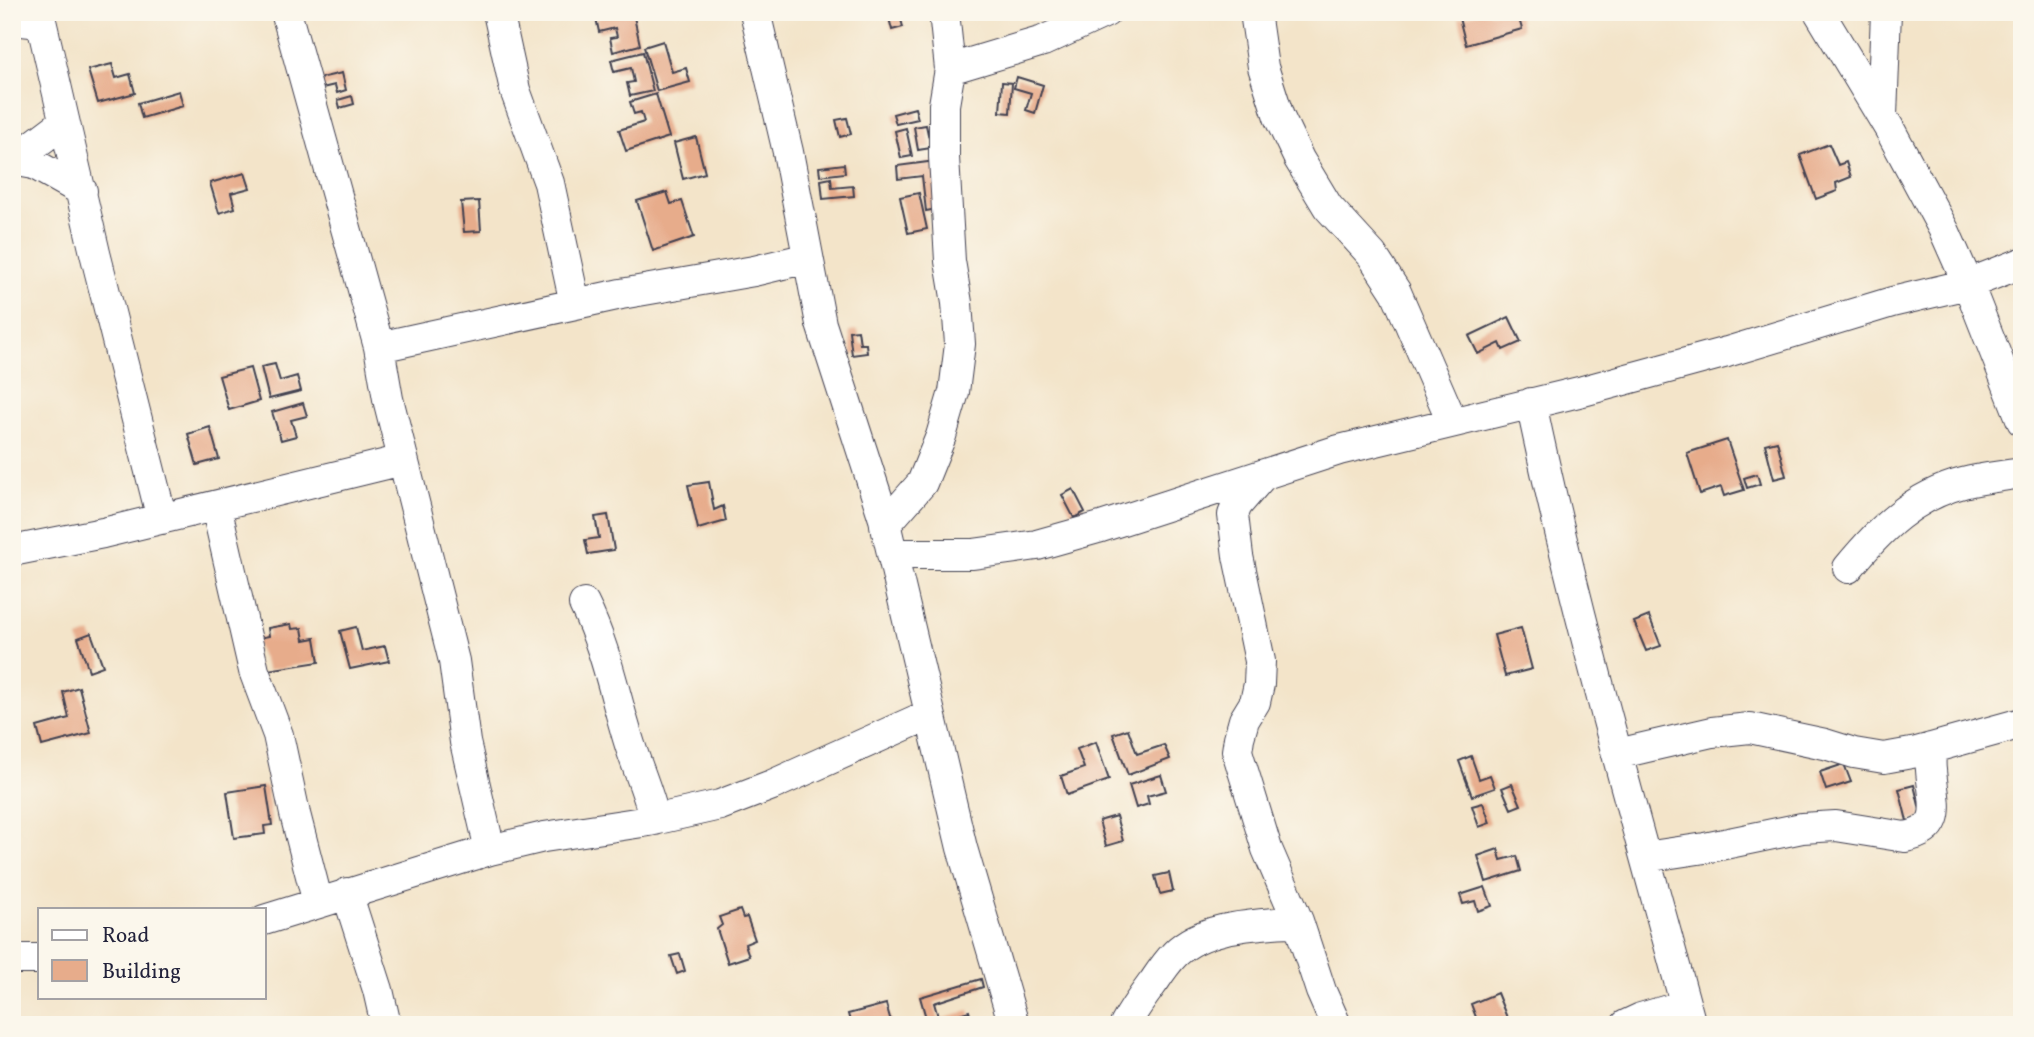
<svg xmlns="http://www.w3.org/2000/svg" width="2034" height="1037" font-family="Vollkorn,serif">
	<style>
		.building { fill: #e7ac8b }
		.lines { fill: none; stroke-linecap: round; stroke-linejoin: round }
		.minor-casing { stroke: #413f50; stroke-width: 32 }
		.minor { stroke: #fff; stroke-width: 30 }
	</style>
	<rect width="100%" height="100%" fill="#fbf7ec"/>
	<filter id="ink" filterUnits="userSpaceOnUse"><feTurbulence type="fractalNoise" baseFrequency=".0143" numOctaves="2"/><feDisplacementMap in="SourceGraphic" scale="14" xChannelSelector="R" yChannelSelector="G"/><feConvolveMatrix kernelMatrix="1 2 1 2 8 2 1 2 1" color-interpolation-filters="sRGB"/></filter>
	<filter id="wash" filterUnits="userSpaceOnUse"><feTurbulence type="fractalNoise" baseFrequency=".00686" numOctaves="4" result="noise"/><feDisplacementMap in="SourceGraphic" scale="28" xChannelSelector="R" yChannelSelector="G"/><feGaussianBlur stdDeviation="1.57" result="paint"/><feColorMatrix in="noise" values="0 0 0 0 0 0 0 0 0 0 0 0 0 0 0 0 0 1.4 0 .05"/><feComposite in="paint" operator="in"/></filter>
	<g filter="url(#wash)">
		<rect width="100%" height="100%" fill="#f3e4c9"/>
		<g id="blocks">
			<path class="building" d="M620 12H633L640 45 613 52 610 38 617 37 615 28 599 32 596 18Z
				M899 12 903 27 892 30 888 14Z
				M1481 12H1517L1522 29 1466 45 1459 18Z
				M663 41 672 72 686 68 690 82 657 91 644 47Z
				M643 52 653 91 630 96 627 83 634 82 631 68 614 72 611 60Z
				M112 64 116 78 130 74 135 93 98 103 88 70Z
				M342 73 346 90 337 93 335 85 322 88 320 78Z
				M1017 77 1043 85 1035 113 1026 110 1031 93 1014 88Z
				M1002 82 1012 83 1010 113 1000 112Z
				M179 91 183 106 142 118 138 103Z
				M656 94 669 137 626 151 619 130 644 122 641 112 634 114 630 102Z
				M352 96 354 104 340 108 338 100Z
				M915 108 918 119 896 124 893 114Z
				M847 118 851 134 840 137 836 120Z
				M926 125 931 148 918 150 914 127Z
				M906 128 912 156 901 158 895 131Z
				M696 137 705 173 683 179 674 143Z
				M1829 144 1838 165 1846 162 1851 177 1836 183 1837 191 1816 199 1800 155Z
				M936 161 937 209 926 211 922 176 898 179 897 166Z
				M844 164 845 173 820 176 819 167Z
				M245 173 250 188 231 193 235 208 219 213 210 183Z
				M831 178 832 188 853 186 854 196 823 199 821 180Z
				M667 192 671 204 682 201 694 237 653 251 637 201Z
				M919 193 927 229 908 233 900 197Z
				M479 201 481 231 464 232 461 202Z
				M1509 317 1521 342 1503 350 1500 343 1478 354 1469 336Z
				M858 330 860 344H866L867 353 852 355 849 331Z
				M275 364 280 381 297 376 301 391 269 399 261 367Z
				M250 368 259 401 229 410 219 376Z
				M303 403 307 416 291 420 296 436 281 440 272 412Z
				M210 427 219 459 197 465 188 434Z
				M1727 440 1744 490 1724 496 1721 487 1700 494 1687 453Z
				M1777 441 1786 476 1774 479 1765 444Z
				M1757 474 1760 484 1747 488 1744 478Z
				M709 482 714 510 723 506 726 521 698 529 688 485Z
				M1073 489 1085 512 1074 518 1062 495Z
				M608 515 614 550 588 554 585 540 599 538 595 517Z
				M1649 616 1661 646 1646 651 1634 622Z
				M291 624 292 629 302 628 304 640 315 638 319 662 268 670 254 639 269 636 268 628Z
				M356 627 362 651 385 646 389 661 350 669 340 631Z
				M1521 628 1532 669 1505 676 1494 635Z
				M91 633 103 666 89 671 78 638Z
				M79 687 91 733 42 746 37 727 69 718 63 692Z
				M1128 729 1137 754 1164 745 1170 759 1128 775 1113 734Z
				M1096 742 1109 780 1067 795 1061 776 1084 768 1077 749Z
				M1471 756 1479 779 1490 775 1495 788 1472 796 1459 761Z
				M1844 764 1851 782 1826 790 1820 772Z
				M1161 775 1166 791 1147 796 1149 804 1136 808 1129 785Z
				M1512 784 1521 805 1511 809 1502 788Z
				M1914 785 1922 818 1907 821 1899 789Z
				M266 786 272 825 264 826 265 834 234 838 227 792Z
				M1483 803 1490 823 1479 827 1472 806Z
				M1116 816 1123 841 1106 846 1099 821Z
				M1498 849 1501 860 1517 856 1521 871 1486 882 1478 856Z
				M1169 873 1173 891 1160 894 1155 876Z
				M1485 887 1492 906 1478 911 1475 901 1463 904 1460 895Z
				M740 910 743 918 747 917 755 940 745 944 749 956 728 963 717 929 722 925 719 917Z
				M680 954 685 971 677 974 671 956Z
				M981 979 983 987 934 1003 939 1020 969 1011 973 1025H928L920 997Z
				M1497 993 1510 1025H1479L1471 1004Z
				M886 1004 892 1025H851L848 1014Z"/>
		</g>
	</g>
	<g filter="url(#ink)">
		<use href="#blocks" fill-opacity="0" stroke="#413f50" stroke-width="2"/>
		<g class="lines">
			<defs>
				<path id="minor" d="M39 12 95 253 162 519
					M286 12 379 347 388 399 454 661 465 742 490 850
					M498 12 515 90 549 183 575 304
					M755 12 788 152 821 324 884 519 962 848 1014 1025
					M1255 12 1263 67 1279 117 1299 159 1328 207 1372 255 1396 292 1452 421
					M1819 12 1889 128 1945 232 1968 284 2022 421
					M12 20 41 23
					M950 69 1043 41 1106 12
					M1882 116 1886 12
					M12 160 34 164 82 191
					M14 160 63 123
					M379 347 621 294 754 271 808 258
					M1531 403C1575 613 1635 818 1691 1025
					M1263 475 1237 505 1233 515 1238 556 1260 661 1259 684 1255 702 1244 720 1239 738 1237 751 1267 849 1298 921 1321 991 1336 1025
					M216 506 254 671 278 735 295 814 318 903
					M885 525 922 483 941 436 954 392 960 344 957 303 950 261 944 157V105L950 69 944 12
					M12 551 103 533 403 460
					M892 554H973L1037 545 1101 527 1339 450 1583 391 1727 352 1892 302 1968 284 2022 263
					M1848 568C1880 529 1913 496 1963 483 1982 478 2003 476 2022 473
					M584 604C607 650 615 699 631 748 639 772 649 795 655 820
					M1617 754 1712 732 1750 728 1825 744 1854 753 1884 758 1917 752 2022 723
					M1645 857 1705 848 1802 828 1836 826 1905 837C1947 829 1933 801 1931 770 1930 763 1931 755 1931 748
					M347 893 378 990 386 1025
					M264 920 490 850 544 837 649 821 720 805 772 785 930 714
					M12 959H40
					M1125 1025C1134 1008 1144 995 1155 980 1161 971 1167 962 1175 954 1205 924 1258 925 1298 921
					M1626 1025 1641 1018 1685 1005"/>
			</defs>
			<use href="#minor" class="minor-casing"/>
			<use href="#minor" class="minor"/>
		</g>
	</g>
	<rect width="2034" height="1037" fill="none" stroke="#fbf7ec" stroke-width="42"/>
	<rect x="38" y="908" width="228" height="91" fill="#fbf7ec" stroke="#a4a2a5" stroke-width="2"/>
	<rect x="52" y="930" width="35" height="10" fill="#ffffff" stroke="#a4a2a5" stroke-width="2"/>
	<text x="102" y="942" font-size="21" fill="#22223b">Road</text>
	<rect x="52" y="960" width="35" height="21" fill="#e7ac8b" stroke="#a4a2a5" stroke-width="2"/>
	<text x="102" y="978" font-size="21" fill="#22223b">Building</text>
</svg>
